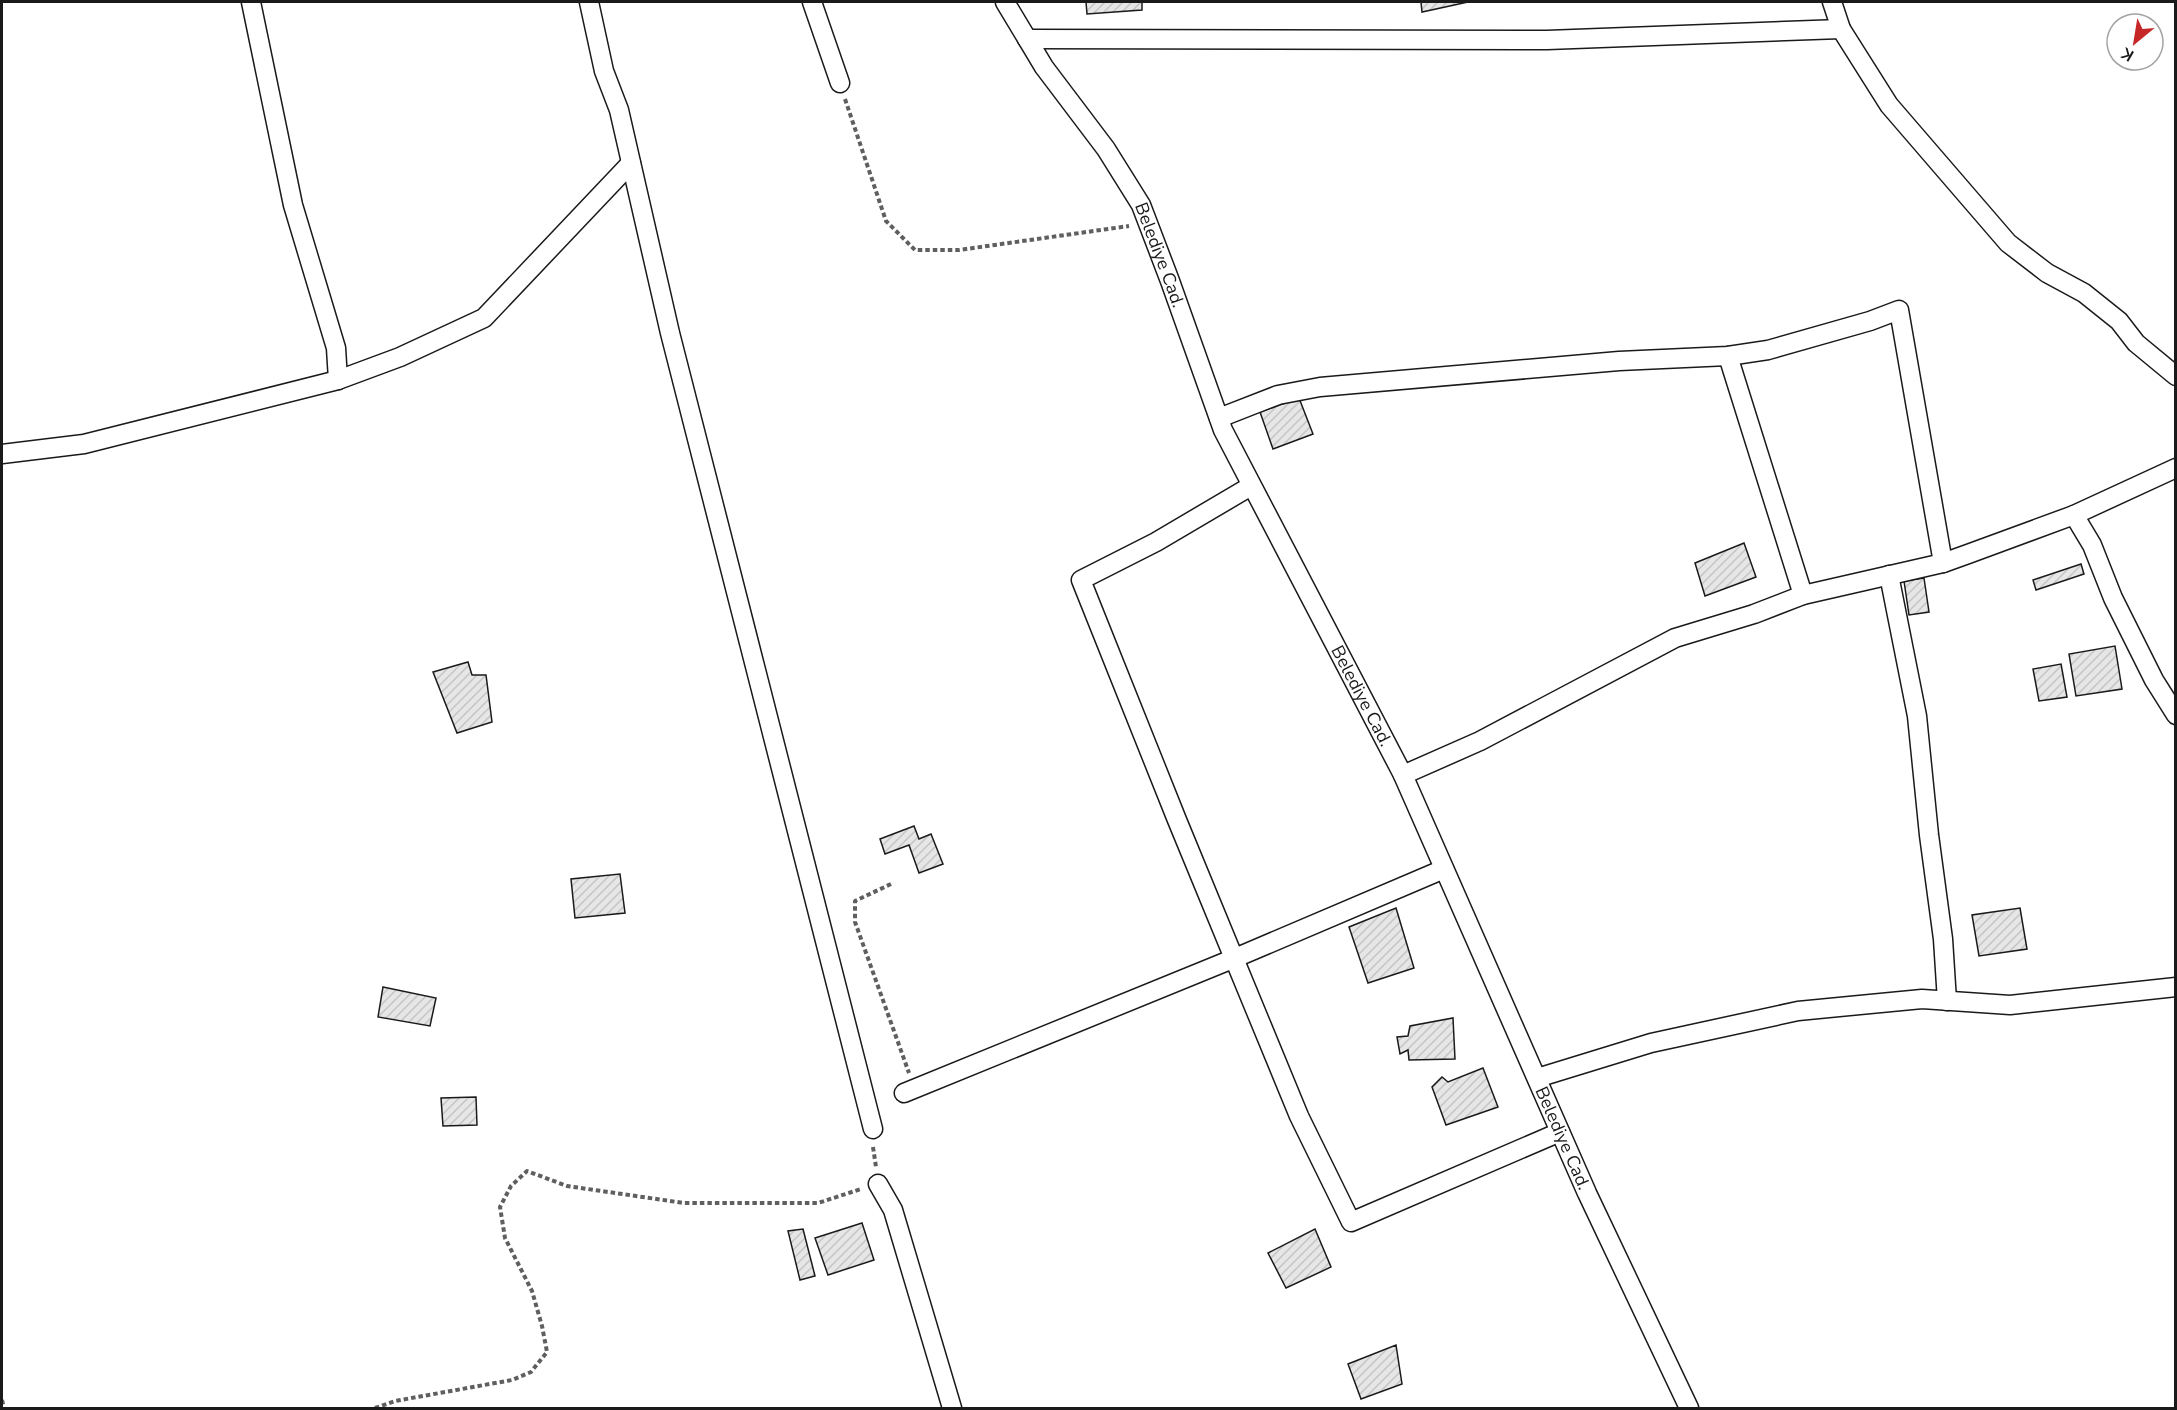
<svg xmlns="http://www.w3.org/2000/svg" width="2177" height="1410" font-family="'Nunito Sans',sans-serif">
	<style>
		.building { fill: url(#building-hatch); stroke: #1a1a1a; stroke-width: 1.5 }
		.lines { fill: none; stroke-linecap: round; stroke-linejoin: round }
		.minor-casing { stroke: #1a1a1a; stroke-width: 21 }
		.path { stroke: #5f5f5f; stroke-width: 4; stroke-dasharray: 4.5 3; stroke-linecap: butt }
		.minor { stroke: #fff; stroke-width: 18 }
		.labels { text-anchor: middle; stroke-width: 4.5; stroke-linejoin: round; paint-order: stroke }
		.street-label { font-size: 18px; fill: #1a1a1a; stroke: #fff }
	</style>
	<defs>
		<pattern id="building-hatch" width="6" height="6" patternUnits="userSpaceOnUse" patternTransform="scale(1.5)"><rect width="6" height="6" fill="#e6e6e6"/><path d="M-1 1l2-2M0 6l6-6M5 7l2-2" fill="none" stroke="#c5c5c5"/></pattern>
	</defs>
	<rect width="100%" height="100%" fill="#fff"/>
	<path class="building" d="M1086 2H1142V10L1087 14Z
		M1421 2H1468L1422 12Z
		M1299 398 1313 434 1273 449 1260 412Z
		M1744 543 1756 577 1705 596 1695 563Z
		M2081 564 2084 574 2036 590 2033 580Z
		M1924 578 1929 612 1909 615 1904 581Z
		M2115 646 2122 689 2076 696 2069 654Z
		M468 662 472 675H486L492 722 457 733 433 672Z
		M2061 664 2067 697 2039 701 2033 669Z
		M914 826 919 839 931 834 943 864 919 873 909 845 885 854 880 839Z
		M620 874 625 913 575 918 571 879Z
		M1396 908 1414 968 1368 983 1349 927Z
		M2020 908 2027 949 1979 956 1972 915Z
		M383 987 436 998 430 1026 378 1017Z
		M1453 1018 1455 1059 1409 1060 1408 1050 1400 1054 1397 1037 1408 1036 1410 1026Z
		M1483 1068 1498 1107 1446 1125 1432 1087 1442 1077 1448 1082Z
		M476 1097 477 1125 443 1126 441 1098Z
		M862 1223 874 1260 828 1275 815 1238Z
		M803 1229 815 1276 800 1280 788 1231Z
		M1315 1229 1331 1267 1286 1288 1268 1253Z
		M1396 1345 1402 1384 1361 1399 1348 1364Z"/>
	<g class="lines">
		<defs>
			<g id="minor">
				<path d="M251 2 293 205 336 348 338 380"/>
				<path d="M589 2 604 71 619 110 670 333 873 1129"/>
				<path d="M812 2 840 83"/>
				<path id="s1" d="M1005 2 1044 67 1106 149 1141 205 1170 281 1223 430 1403 775 1587 1193 1689 1408"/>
				<path d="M1832 2 1841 29 1889 105 2008 243 2047 273 2084 293 2119 321 2136 343 2176 376"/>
				<path d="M1027 39 1547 40 1841 29"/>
				<path d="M1728 356 1803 595"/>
				<path d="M1219 418 1278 395 1320 387 1619 361 1728 356 1768 350 1870 321 1899 310 1943 563"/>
				<path d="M2 454 84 444 338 380 400 357 484 318 631 163"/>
				<path d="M1251 486 1156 542 1081 580 1177 820 1299 1116 1351 1222 1560 1132"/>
				<path d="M2074 515 2092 545 2113 598 2154 680 2176 715"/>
				<path d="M1889 575 1917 716 1929 835 1943 939 1947 1001"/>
				<path d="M1403 775 1480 741 1675 638 1754 614 1803 595 1943 563 1968 554 2074 515 2176 468"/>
				<path d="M1537 1078 1651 1043 1798 1011 1922 999 2010 1005 2176 987"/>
				<path d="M904 1093 1235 958 1444 869"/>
				<path d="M878 1184 893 1210 952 1408"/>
			</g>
		</defs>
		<use href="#minor" class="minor-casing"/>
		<path class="path" d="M845 99 886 221 915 250H959L1129 226
			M891 884 855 901V922L909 1073
			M873 1147 876 1167
			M2 1400 4 1408
			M375 1408 395 1401 512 1380 531 1372 547 1352 542 1326 532 1291 505 1238 500 1207 511 1186 527 1171 567 1186 684 1203H818L861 1189"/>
		<use href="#minor" class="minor"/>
	</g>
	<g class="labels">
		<g class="street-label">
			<text dy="6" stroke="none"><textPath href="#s1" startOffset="298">Belediye Cad.</textPath></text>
			<text dy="6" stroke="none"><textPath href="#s1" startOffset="784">Belediye Cad.</textPath></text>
			<text dy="6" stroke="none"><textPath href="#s1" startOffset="1270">Belediye Cad.</textPath></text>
		</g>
	</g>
	<rect width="2177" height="1410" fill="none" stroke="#1a1a1a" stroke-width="6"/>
	<g transform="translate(2135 42) rotate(210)"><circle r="28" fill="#ffffff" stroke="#a3a3a3" stroke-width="1.5"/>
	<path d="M0-4.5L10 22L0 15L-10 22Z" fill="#c62828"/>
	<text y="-9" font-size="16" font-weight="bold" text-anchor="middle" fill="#1a1a1a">K</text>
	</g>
</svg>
